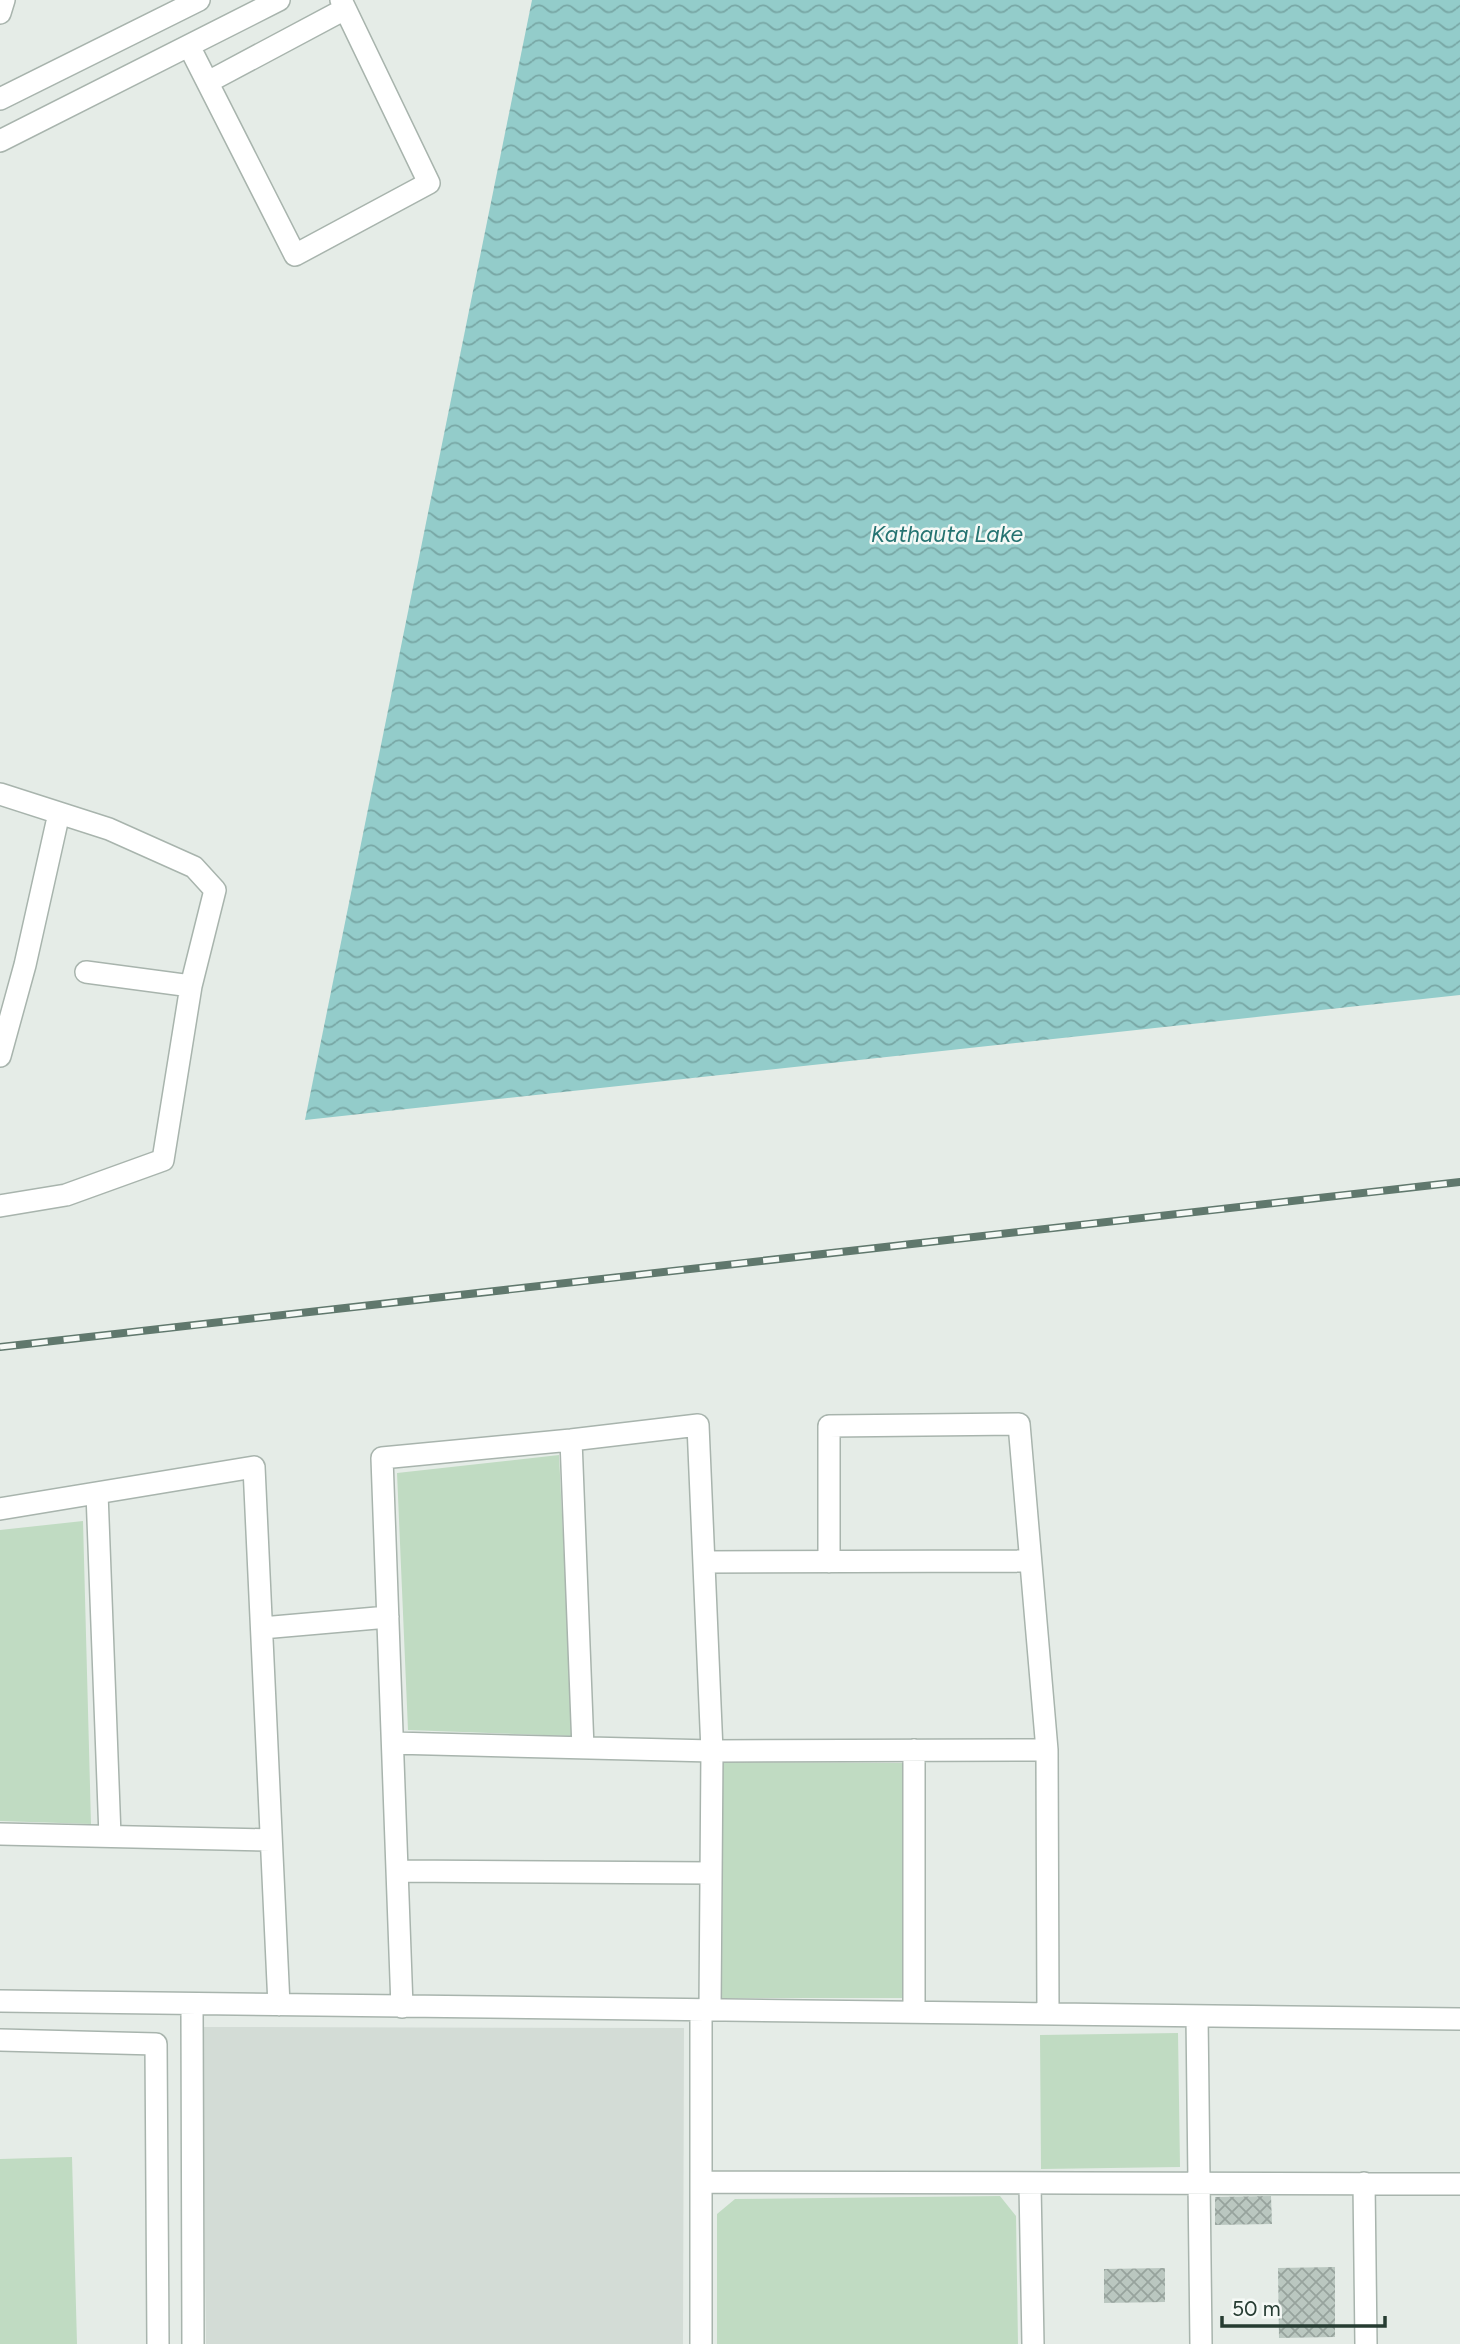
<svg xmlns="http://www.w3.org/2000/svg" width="1460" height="2344" font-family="Figtree,sans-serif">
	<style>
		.built { fill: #d3dcd6 }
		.green { fill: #c0dbc2 }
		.water { fill: url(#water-waves) }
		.building { fill: url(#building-cross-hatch) }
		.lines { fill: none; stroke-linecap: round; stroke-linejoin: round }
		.minor-casing { stroke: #a8b4ad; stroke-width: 24 }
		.minor { stroke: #fff; stroke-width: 21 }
		.rail-casing { stroke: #60786d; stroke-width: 8 }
		.rail { stroke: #f5f9f6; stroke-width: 5; stroke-dasharray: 16; stroke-linecap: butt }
		.labels { text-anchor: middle; stroke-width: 5; stroke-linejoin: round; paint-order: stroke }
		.water-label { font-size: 23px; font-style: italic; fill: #257371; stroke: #f5f9f6 }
	</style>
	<defs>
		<pattern id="water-waves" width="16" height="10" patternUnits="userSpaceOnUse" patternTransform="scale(1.75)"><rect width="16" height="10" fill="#93ccca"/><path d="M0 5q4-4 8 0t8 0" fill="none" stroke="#78a7a5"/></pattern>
		<pattern id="building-cross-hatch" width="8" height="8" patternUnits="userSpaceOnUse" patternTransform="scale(1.75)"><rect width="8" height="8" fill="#bac7c0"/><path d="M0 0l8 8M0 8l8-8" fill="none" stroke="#97a39d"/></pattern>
	</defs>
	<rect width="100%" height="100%" fill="#e5ece7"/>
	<path class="built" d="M202 2027 684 2028 683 2344H206Z"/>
	<path class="green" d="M559 1455 573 1736 408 1730 397 1473Z
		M83 1521 91 1824 0 1821V1530Z
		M723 1762 903 1763 902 1998H722Z
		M1178 2033 1180 2167 1041 2169 1040 2035Z
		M72 2157 77 2344H0V2159Z
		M1000 2196 1016 2216 1018 2344H717V2214L735 2199Z"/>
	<path class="water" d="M532 0H1460V995L305 1120Z"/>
	<path class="building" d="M1271 2196 1272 2224 1215 2225V2197Z
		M1335 2267V2337L1279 2338 1278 2268Z
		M1165 2268V2302L1104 2303V2269Z"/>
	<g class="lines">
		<defs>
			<path id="minor" d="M0 13 4 0
				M189 46 295 255 429 183 341 0
				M208 82 345 9
				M0 99 199 0
				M0 141 279 0
				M0 794 109 829 194 867 215 890 191 986 163 1160 66 1195 0 1206
				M86 972 191 986
				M0 1056 25 965 59 813
				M571 1440 583 1748
				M97 1493 110 1836
				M0 1509 254 1467 279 2005
				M704 1562 1030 1561
				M829 1562V1426L1019 1424 1047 1750 1048 2014
				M262 1628 388 1617
				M393 1743 712 1751 1047 1750
				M914 1750V2012
				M0 1834 271 1840
				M397 1871 711 1873
				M0 2001 1460 2019
				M192 2004 193 2344
				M402 2007 382 1458 571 1440 698 1425 712 1751 710 2010
				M701 2010V2344
				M1197 2016 1201 2344
				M0 2040 156 2044 158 2344
				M701 2182C954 2184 1207 2182 1460 2184
				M1364 2183 1366 2344
				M1030 2185 1033 2344"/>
		</defs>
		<use href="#minor" class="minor-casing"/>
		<use href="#minor" class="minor"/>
		<defs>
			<path id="rail" d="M0 1347 1460 1182"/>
		</defs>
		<use href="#rail" class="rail-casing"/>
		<use href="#rail" class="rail"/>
	</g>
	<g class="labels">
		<g class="water-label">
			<text x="947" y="542">Kathauta Lake</text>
		</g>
	</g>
	<path d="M1222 2316v10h163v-10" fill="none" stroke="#263c32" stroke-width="3.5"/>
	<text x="1232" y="2316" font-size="21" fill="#263c32" stroke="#f5f9f6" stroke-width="5" paint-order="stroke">50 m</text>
</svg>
